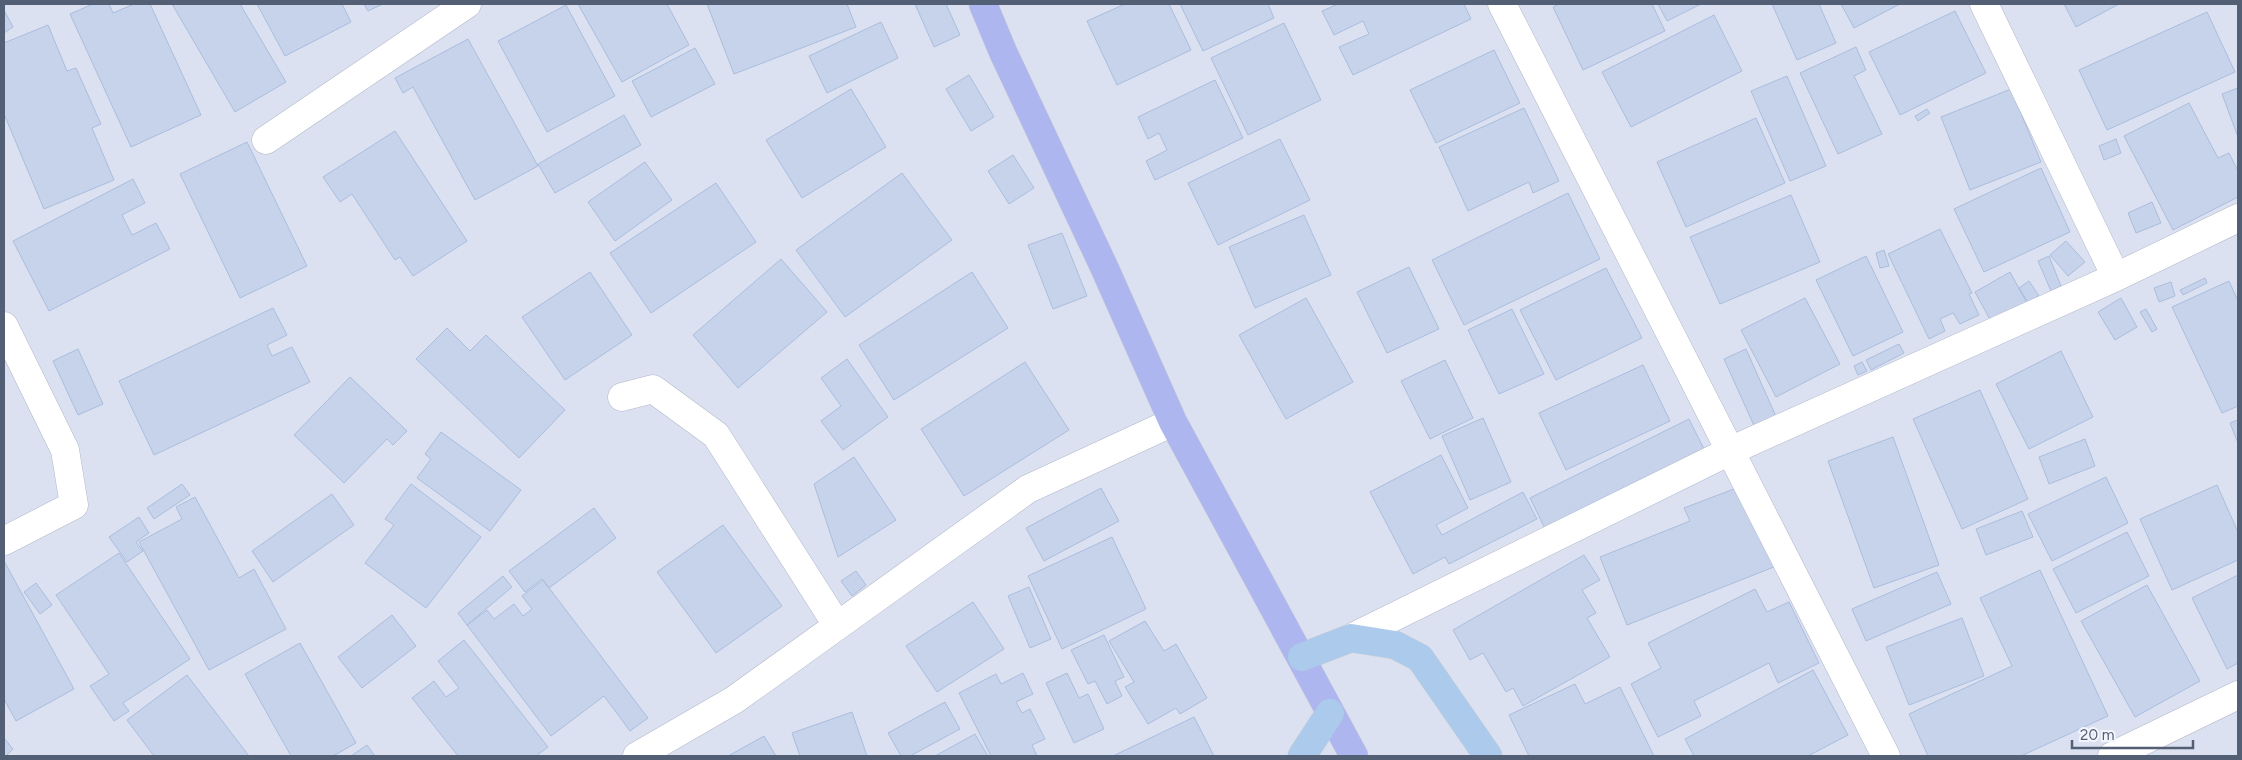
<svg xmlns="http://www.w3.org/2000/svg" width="2242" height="760" font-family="Figtree,sans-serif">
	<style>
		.residential { fill: #dce1f1 }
		.building { fill: #c6d3eb; stroke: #aabddd }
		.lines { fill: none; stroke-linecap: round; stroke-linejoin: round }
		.minor-casing { stroke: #b0b8ca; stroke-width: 29 }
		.major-casing { stroke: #cbcfd5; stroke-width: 29 }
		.highway-casing { stroke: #cbcfd5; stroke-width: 29 }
		.minor { stroke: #fff; stroke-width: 28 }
		.major { stroke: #aeb6f0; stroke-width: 28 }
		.highway { stroke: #accbec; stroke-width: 28 }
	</style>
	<rect width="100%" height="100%" fill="#edeffb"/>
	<path class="residential" d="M4 4H2238V756H4Z"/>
	<path class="building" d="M93 4H109L113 13 134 4H150L201 115 131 147 70 14Z
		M172 4H240L286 82 235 112Z
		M257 4H342L351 22 285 56Z
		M364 4H383L368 11Z
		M578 4H667L689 45 622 82Z
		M707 4H847L856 27 734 74Z
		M915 4H946L960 35 934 47Z
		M1125 4H1169L1191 50 1117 85 1087 21Z
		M1180 4H1268L1274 18 1203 51Z
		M1338 4H1464L1471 19 1353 75 1339 47 1369 34 1363 21 1334 35 1322 11Z
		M1559 4H1652L1665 31 1583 70 1553 7Z
		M1658 4H1701L1667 21Z
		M1772 4H1819L1836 43 1797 60Z
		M1841 4H1900L1854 28Z
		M2064 4H2119L2076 27Z
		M566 5 615 96 547 132 498 41Z
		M4 10 13 27 4 33Z
		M1955 11 1986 73 1900 115 1869 52Z
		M2207 12 2235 72 2107 130 2079 70Z
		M1714 15 1742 71 1631 127 1602 72Z
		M881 22 898 58 827 93 809 56Z
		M1284 23 1321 100 1248 135 1211 58Z
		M48 25 67 71 76 68 101 124 92 128 114 180 44 209 4 114V43Z
		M468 39 538 166 475 200 413 87 403 93 395 78Z
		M1856 47 1866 70 1854 76 1882 134 1838 154 1800 73Z
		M695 48 715 84 651 117 632 81Z
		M1494 50 1520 103 1436 143 1410 90Z
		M969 75 994 117 971 131 946 89Z
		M1787 76 1826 166 1790 181 1751 91Z
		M1215 80 1243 138 1155 180 1146 161 1167 150 1159 133 1148 139 1138 117Z
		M2238 88V137L2222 94Z
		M851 89 886 147 802 198 766 140Z
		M2011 89 2041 162 1970 190 1941 117Z
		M2189 103 2218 158 2229 153 2238 171V197L2173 230 2124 136Z
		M1524 108 1559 181 1533 193 1529 182 1468 211 1439 147Z
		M1927 109 1930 113 1918 121 1915 116Z
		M624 115 641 145 555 193 538 164Z
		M1756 118 1785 183 1686 227 1657 162Z
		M395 131 467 241 413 276 400 257 395 260 352 194 340 202 323 177Z
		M1280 139 1310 200 1218 245 1188 183Z
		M2116 139 2121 153 2104 160 2099 146Z
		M247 142 307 266 240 298 180 174Z
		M1013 155 1034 188 1009 204 988 171Z
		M645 162 672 200 615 241 588 202Z
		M2041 168 2070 232 1984 272 1954 209Z
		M902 173 952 240 845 317 796 250Z
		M133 179 145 203 122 215 132 235 156 223 170 249 49 311 13 241Z
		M716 183 756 242 651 313 610 253Z
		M1568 193 1600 259 1464 325 1432 260Z
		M1791 195 1820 262 1720 304 1690 237Z
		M2152 202 2161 223 2136 233 2128 213Z
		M1304 215 1331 275 1255 308 1229 247Z
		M1940 229 1972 293 1969 294 1979 315 1960 324 1953 313 1940 319 1945 331 1929 339 1888 254Z
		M1062 233 1087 296 1053 309 1028 245Z
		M2066 241 2085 262 2068 276 2050 255Z
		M1884 250 1889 266 1880 268 1876 253Z
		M1866 256 1903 332 1853 356 1816 280Z
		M2049 256 2061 286 2051 291 2038 261Z
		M781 259 827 312 738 388 693 335Z
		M1409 267 1439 329 1387 353 1357 292Z
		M1606 268 1642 338 1556 380 1520 310Z
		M590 272 632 335 565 380 522 317Z
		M972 272 1008 328 894 400 859 345Z
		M2010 272 2027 303 1992 323 1975 292Z
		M2205 278 2207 283 2183 295 2180 290Z
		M2029 281 2039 296 2028 302 2019 288Z
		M2229 281 2238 301V406L2222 413 2172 307Z
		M2171 282 2175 296 2159 302 2154 288Z
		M1306 298 1353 382 1286 419 1239 335Z
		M1805 298 1840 364 1776 397 1741 330Z
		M2121 298 2137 327 2115 340 2098 312Z
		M273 308 287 335 267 345 272 356 292 347 310 382 154 455 119 381Z
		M1512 309 1544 374 1499 394 1468 330Z
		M2146 309 2157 329 2152 332 2140 312Z
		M447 328 470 351 486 335 565 410 519 458 416 359Z
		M1899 344 1904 353 1871 370 1866 360Z
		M78 349 103 404 78 415 53 361Z
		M1746 349 1778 421 1756 430 1724 359Z
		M2061 351 2093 417 2029 449 1996 384Z
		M847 359 888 417 843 450 821 421 841 406 821 378Z
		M1445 360 1473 418 1430 439 1401 381Z
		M1025 362 1069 430 964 496 921 429Z
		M1862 362 1867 371 1858 375 1854 366Z
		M1643 365 1670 421 1566 470 1539 413Z
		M350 377 407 431 393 445 387 439 344 483 294 435Z
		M1980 390 2028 499 1962 529 1913 419Z
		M1483 418 1511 482 1470 500 1442 436Z
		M1689 419 1706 453 1547 533 1530 498Z
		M2238 420V443L2230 423Z
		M441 432 521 490 490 531 417 478 431 459 425 454Z
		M1893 437 1939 565 1874 588 1828 461Z
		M2085 439 2095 466 2049 484 2039 457Z
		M1441 455 1468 508 1436 525 1442 535 1523 492 1537 519 1449 564 1445 557 1413 574 1370 492Z
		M854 457 896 520 838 557 814 484Z
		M2106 477 2128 523 2052 561 2028 514Z
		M182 484 190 495 154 519 147 508Z
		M411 484 481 537 426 608 365 563 394 525 385 519Z
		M1747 484 1779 565 1627 625 1600 557 1690 521 1684 508Z
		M2217 485 2238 532V560L2172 590 2140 519Z
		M1101 488 1119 521 1044 561 1026 528Z
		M332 494 354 525 273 582 252 551Z
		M195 497 239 578 254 569 286 629 209 670 139 542 182 519 176 507Z
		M594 508 616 538 549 588 542 579 525 592 509 571Z
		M2022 511 2033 537 1986 555 1976 529Z
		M139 517 149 533 136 542 143 551 127 562 109 537Z
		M723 525 782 606 716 653 657 572Z
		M2127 532 2149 576 2076 613 2053 569Z
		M1112 537 1146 609 1062 649 1028 576Z
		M119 553 190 659 123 703 129 711 114 721 90 686 109 674 56 595Z
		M1584 555 1600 580 1582 590 1596 613 1587 618 1610 657 1523 706 1513 688 1506 692 1483 653 1470 660 1453 630Z
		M4 561 74 689 16 721 4 699Z
		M2040 570 2108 716 2021 756H1928L1909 714 2012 666 1980 598Z
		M856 571 866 585 852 596 841 581Z
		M1937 572 1951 604 1866 641 1852 609Z
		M2238 575V663L2227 669 2192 598Z
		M503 576 512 587 467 625 458 613Z
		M543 580 648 718 630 731 604 696 551 736 467 625 487 610 494 619 514 604 523 616 532 609 522 596Z
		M36 583 52 605 40 614 24 592Z
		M2147 585 2200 681 2135 717 2081 621Z
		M1029 587 1051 639 1030 648 1008 596Z
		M1755 589 1767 612 1789 602 1819 663 1778 683 1769 663 1694 701 1701 716 1658 737 1631 684 1661 668 1648 643Z
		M973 602 1004 649 937 692 906 646Z
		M392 615 416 646 362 688 338 657Z
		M1962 618 1984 676 1909 705 1886 647Z
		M1145 621 1164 651 1176 644 1207 698 1180 714 1176 708 1148 724 1125 687 1134 682 1109 641Z
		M1104 635 1124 677 1115 681 1122 696 1107 704 1095 681 1088 684 1071 650Z
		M464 640 548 747 536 756H458L412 698 434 681 446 697 459 688 438 661Z
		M300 643 356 743 333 756H291L245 674Z
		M1813 670 1848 735 1808 756H1694L1685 739Z
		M1023 673 1033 694 1016 702 1022 713 1030 709 1045 739 1032 745 1037 756H991L959 693 996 674 1001 684Z
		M1067 673 1079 698 1088 694 1104 729 1074 743 1046 683Z
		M187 675 249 756H154L127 720Z
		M1575 684 1585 704 1620 687 1654 756H1529L1509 715Z
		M945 702 960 729 910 756H901L888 733Z
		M852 712 867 756H800L792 733Z
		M1194 717 1214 756H1113Z
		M975 734 988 756H935Z
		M764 736 776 756H728Z
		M4 738 13 749 6 756H4Z
		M367 745 375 756H351Z"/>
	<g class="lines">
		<defs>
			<path id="minor" d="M1502 4 1886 756
				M1984 4 2116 277
				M266 140 467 4
				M4 326 65 450 74 505 4 541
				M622 397 653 389 716 435 837 625
				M1351 638 1730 451 2116 277 2238 218
				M637 756 734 700 1028 489 1173 422
				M2112 756 2238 695"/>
			<path id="major" d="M983 4 1003 52 1105 269 1173 422 1354 756"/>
			<path id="highway" d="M1302 657 1351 638 1395 645 1420 658 1488 756
				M1302 756 1330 713"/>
		</defs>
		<use href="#minor" class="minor-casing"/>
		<use href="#major" class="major-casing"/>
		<use href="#highway" class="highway-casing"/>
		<use href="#minor" class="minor"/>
		<use href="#major" class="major"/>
		<use href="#highway" class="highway"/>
	</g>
	<rect width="2242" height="760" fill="none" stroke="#525f74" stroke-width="10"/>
	<path d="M2072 740v8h121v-8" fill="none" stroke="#525f74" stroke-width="2.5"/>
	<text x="2080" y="740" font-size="15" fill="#525f74" stroke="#f3f5fd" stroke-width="4" paint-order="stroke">20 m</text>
</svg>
